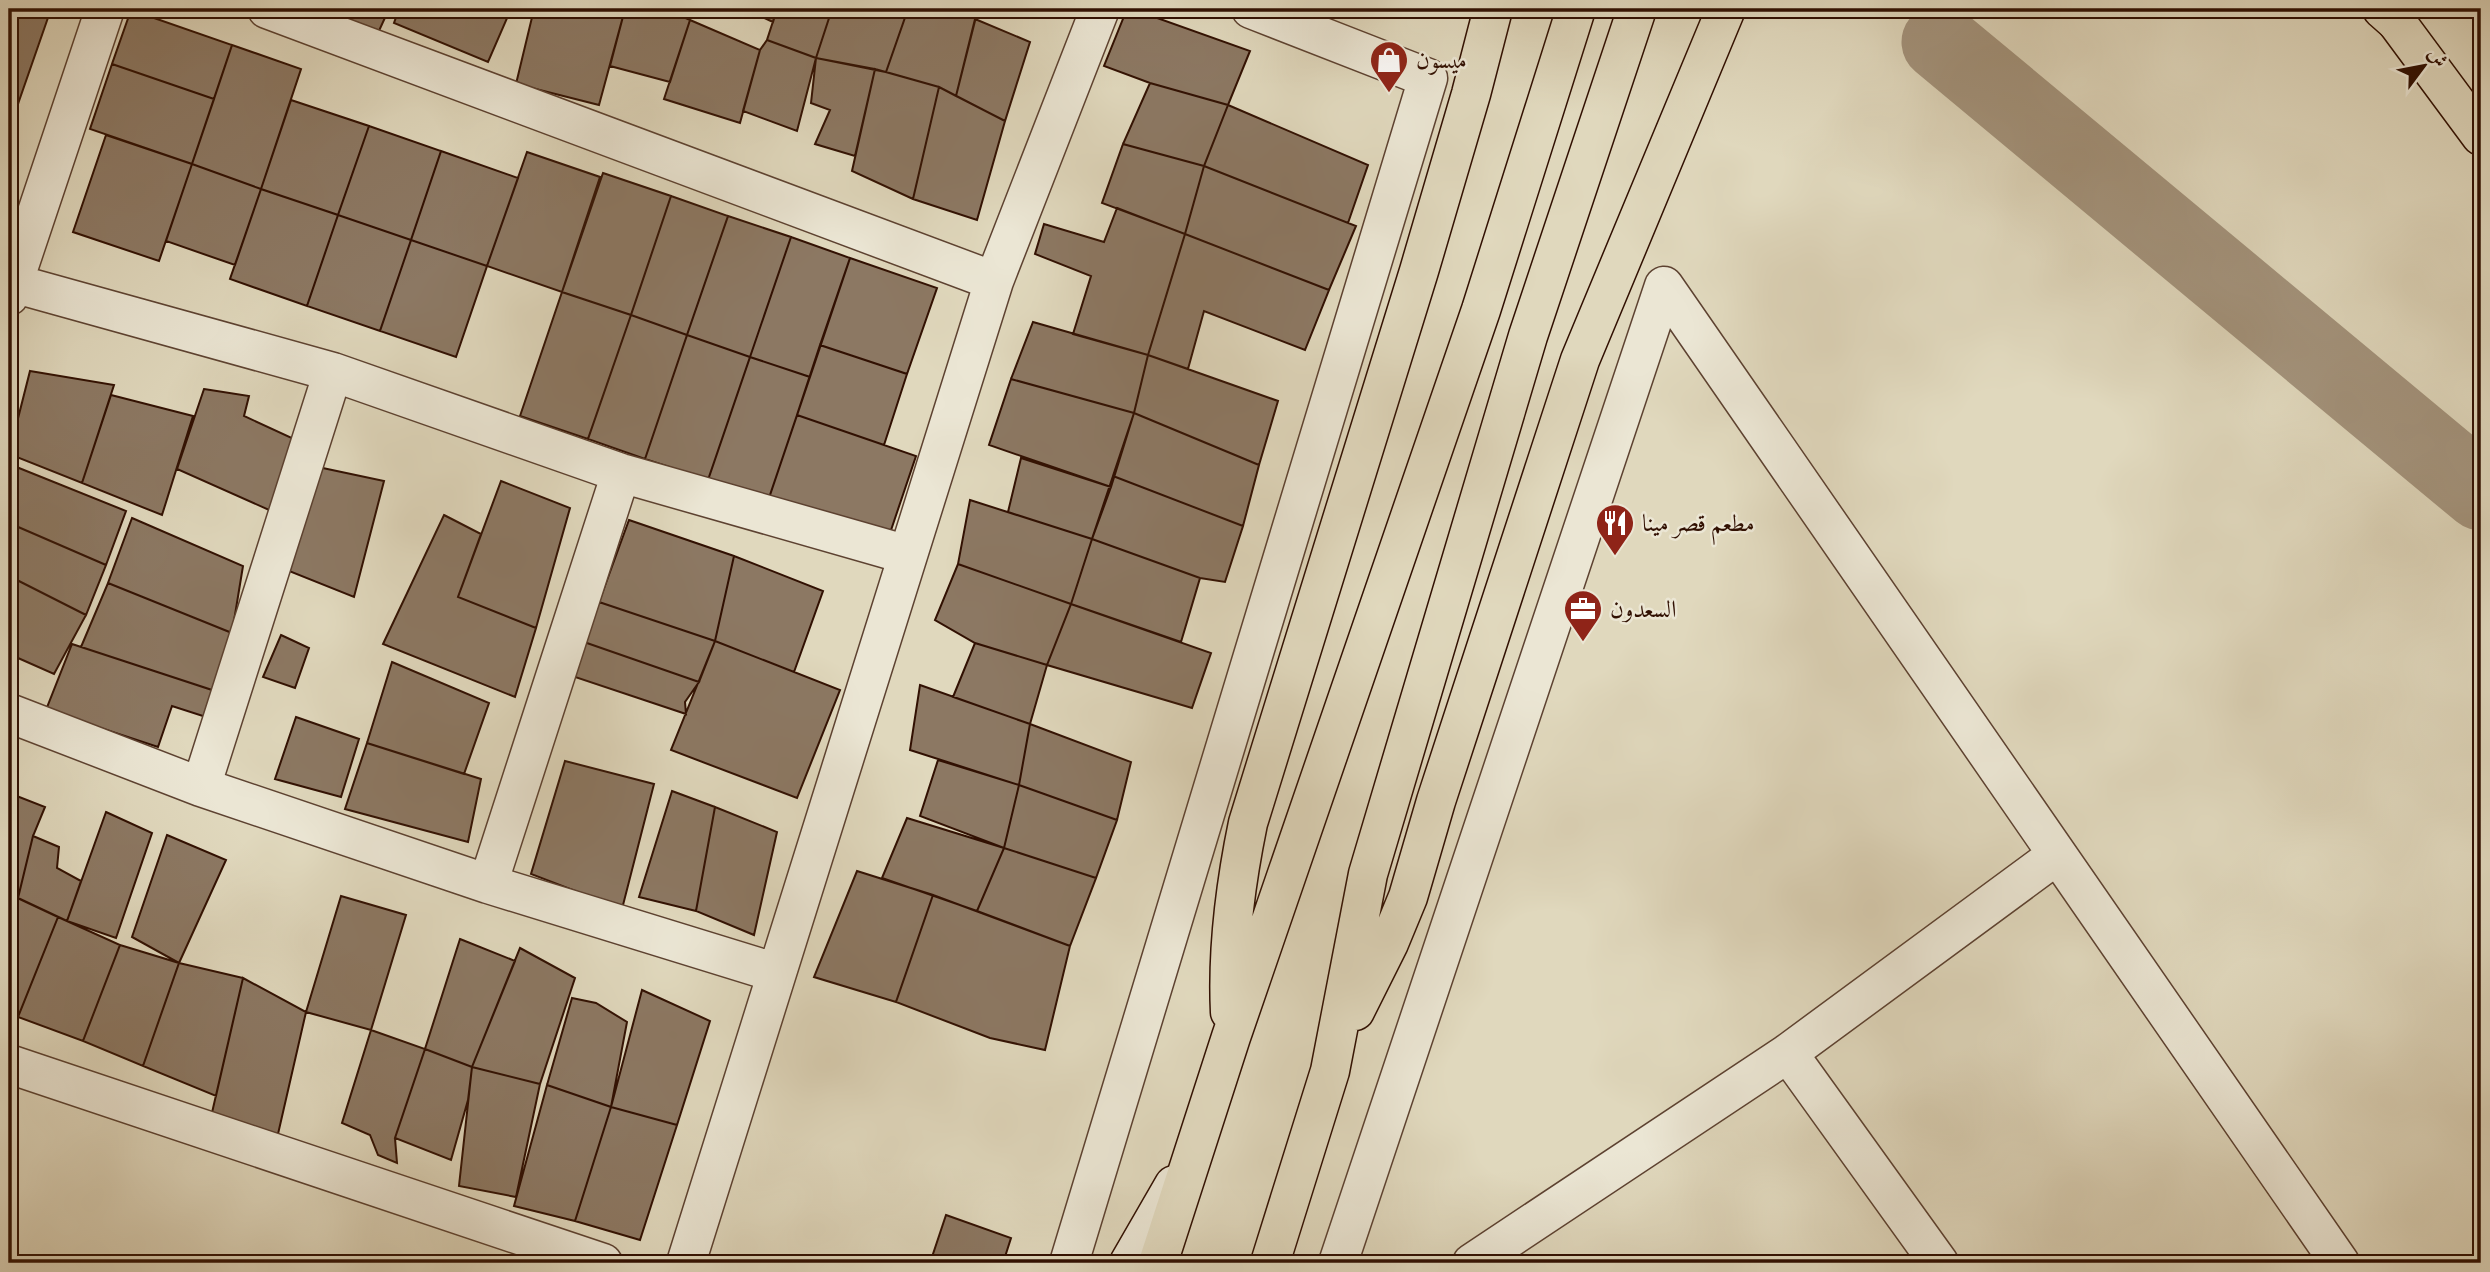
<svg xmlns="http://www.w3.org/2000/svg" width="2490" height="1272" font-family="Alegreya,Amiri,serif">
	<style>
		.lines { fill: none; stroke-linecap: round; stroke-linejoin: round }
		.river { stroke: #a4947d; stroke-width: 77 }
		.building { fill: #8c7863; stroke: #311002; stroke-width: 2 }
		.minor-casing { stroke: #5d4231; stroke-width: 41 }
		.secondary-casing { stroke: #311002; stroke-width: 41 }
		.primary-casing { stroke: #311002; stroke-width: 41 }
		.trunk-casing { stroke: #311002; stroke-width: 41 }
		.minor { stroke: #ebe6d4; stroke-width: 38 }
		.secondary { stroke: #ebe6d4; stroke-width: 38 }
		.primary { stroke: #e0d8bd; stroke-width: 38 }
		.trunk { stroke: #e0d8bd; stroke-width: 38 }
		.labels { text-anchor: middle; stroke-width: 5; stroke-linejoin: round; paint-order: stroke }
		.poi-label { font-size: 24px; fill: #311002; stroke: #ebe6d4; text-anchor: start }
	</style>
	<rect width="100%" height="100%" fill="#e0d8bd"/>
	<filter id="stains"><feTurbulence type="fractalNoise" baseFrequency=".00286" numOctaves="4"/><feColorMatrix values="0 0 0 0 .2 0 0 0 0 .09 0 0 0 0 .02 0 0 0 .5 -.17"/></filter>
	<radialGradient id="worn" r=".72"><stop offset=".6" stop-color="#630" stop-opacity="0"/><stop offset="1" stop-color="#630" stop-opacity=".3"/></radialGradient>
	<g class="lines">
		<path class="river" d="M1940 42 2481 492"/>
	</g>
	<path class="building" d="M9 9H51L19 101 9 98Z
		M317 9H389L378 33Z
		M399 9H511L488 62 394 23Z
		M534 9H625L599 105 516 84Z
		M625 9H666L690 20 670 82 610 66Z
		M745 9H777L773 22Z
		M777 9H832L816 58 767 40Z
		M832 9H908L886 72 816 58Z
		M908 9H978L956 96 939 87 886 72Z
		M1127 9H1132L1250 51 1228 105 1150 83 1104 66Z
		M131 10 232 45 214 99 112 64Z
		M975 19 1030 42 1005 121 956 96Z
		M690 20 760 50 740 123 664 99Z
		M767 40 816 58 797 131 743 111 760 50Z
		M232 45 301 69 261 189 192 164Z
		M816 58 875 69 855 156 815 144 830 110 811 103Z
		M112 64 214 99 192 164 90 129Z
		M875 69 939 87 913 199 852 171Z
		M1150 83 1228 105 1204 166 1123 144Z
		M939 87 1005 121 977 220 913 199Z
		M9 98 19 101 9 133Z
		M291 100 369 126 338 215 261 189Z
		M1228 105 1368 165 1348 223 1204 166Z
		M369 126 441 151 411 240 338 215Z
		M106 135 192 164 159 261 73 232Z
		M1123 144 1204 166 1185 234 1102 203Z
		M441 151 518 178 487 266 411 240Z
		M527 152 600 177 562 292 487 266Z
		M192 164 261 189 235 265 166 241Z
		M1204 166 1356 226 1329 290 1185 234Z
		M603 173 671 196 631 315 562 292Z
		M261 189 338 215 307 306 230 279Z
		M671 196 728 216 687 335 631 315Z
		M1117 208 1185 234 1148 355 1073 334 1091 276 1035 254 1044 224 1104 242Z
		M338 215 411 240 380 331 307 306Z
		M728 216 791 237 750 357 687 335Z
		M1185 234 1329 290 1305 350 1204 311 1188 369 1148 355Z
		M791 237 850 258 810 377 750 357Z
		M411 240 487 266 456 357 380 331Z
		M850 258 937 288 907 374 820 345Z
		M562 292 631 315 588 439 520 416Z
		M631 315 687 335 645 459 588 439Z
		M1033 322 1148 355 1134 413 1011 379Z
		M687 335 750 357 708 480 645 459Z
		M820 345 907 374 884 445 797 415Z
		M1148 355 1278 401 1259 465 1134 413Z
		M750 357 810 377 768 501 708 480Z
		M30 371 114 385 82 483 9 454Z
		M1011 379 1134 413 1111 487 989 445Z
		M204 389 249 396 244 416 294 439 276 513 177 469Z
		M111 395 193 416 162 515 82 483Z
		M1134 413 1259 465 1243 526 1113 476Z
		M797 415 916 456 887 542 768 501Z
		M1021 458 1111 487 1092 539 1008 512Z
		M9 464 126 511 106 565 9 523Z
		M318 467 384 481 354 597 284 569Z
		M1113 476 1243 526 1225 582 1200 578 1092 539Z
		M501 481 570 508 536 628 458 597Z
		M970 500 1092 539 1071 604 958 564Z
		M444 515 481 534 458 597 536 628 515 697 383 644Z
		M132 518 243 566 232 633 108 583Z
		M629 520 734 556 715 641 599 602Z
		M9 523 106 565 86 615 9 576Z
		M1092 539 1200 578 1181 642 1071 604Z
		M734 556 823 591 794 672 715 641Z
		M958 564 1071 604 1047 665 975 643 935 620Z
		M9 576 86 615 54 674 9 654Z
		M108 583 232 633 215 691 81 647Z
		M599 602 715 641 699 682 584 642Z
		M1071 604 1211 653 1192 708 1047 665Z
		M281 635 309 648 295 688 263 677Z
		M715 641 840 690 797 798 671 750Z
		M584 642 699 682 685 702 686 714 569 675Z
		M975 643 1047 665 1030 724 953 697Z
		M72 644 215 691 206 717 172 706 158 747 46 710Z
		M392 662 489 703 464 774 367 743Z
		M920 685 1030 724 1019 785 910 750Z
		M296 717 359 739 341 797 275 779Z
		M1030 724 1131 762 1117 820 1019 785Z
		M367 743 481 779 468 842 345 809Z
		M938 760 1019 785 1004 848 920 816Z
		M565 761 654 784 622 909 531 874Z
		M1019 785 1117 820 1096 878 1004 848Z
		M672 791 715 807 696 911 639 897Z
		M9 793 45 807 33 836 18 898 9 894Z
		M715 807 777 832 754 935 696 911Z
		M106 812 152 833 116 938 67 921Z
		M907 818 1004 848 977 911 882 878Z
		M167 835 226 860 179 963 132 937Z
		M33 836 59 847 57 868 81 881 67 921 18 898Z
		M1004 848 1096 878 1070 946 977 911Z
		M857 871 933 895 896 1002 814 977Z
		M9 894 58 917 18 1017 9 1012Z
		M933 895 1070 946 1045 1050 990 1038 896 1002Z
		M341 896 406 915 371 1030 306 1012Z
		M58 917 120 945 83 1041 18 1017Z
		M460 939 515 961 472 1067 425 1049Z
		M120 945 179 963 143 1066 83 1041Z
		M520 948 575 978 540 1084 472 1067Z
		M179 963 243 978 216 1096 143 1066Z
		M243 978 306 1012 278 1134 211 1117Z
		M642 990 710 1021 677 1125 611 1107Z
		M572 998 596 1003 627 1022 611 1107 547 1085Z
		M371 1030 425 1049 395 1138 397 1163 378 1155 370 1135 342 1123Z
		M425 1049 472 1067 468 1100 451 1160 395 1138Z
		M472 1067 540 1084 516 1197 459 1186Z
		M547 1085 611 1107 575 1221 514 1206Z
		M611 1107 677 1125 640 1240 575 1221Z
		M946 1215 1011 1238 1003 1263H930Z"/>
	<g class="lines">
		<defs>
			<path id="minor" d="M267 9 994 281
				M9 282 333 372 621 473 908 555
				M1664 286 2340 1263
				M9 296 105 9
				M9 713 201 787 488 884 777 973
				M201 787 333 372
				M488 884 621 473
				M1788 1053 1939 1263
				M9 1064 603 1263
				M686 1263 994 281 1100 9
				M1069 1263 1428 78 1251 9
				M1338 1263 1664 286
				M1472 1263 1788 1053 2057 855"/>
			<path id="secondary" d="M1129 1263 1174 1185"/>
			<path id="primary" d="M2387 9 2481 136"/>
			<path id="trunk" d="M2382 9 2399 24
				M1355 1011 1389 943 1408 897 1436 801 1580 360 1726 9
				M1230 1012C1227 948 1235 886 1248 823L1419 271 1471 94 1493 9
				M1158 1263 1231 1037 1481 310 1576 9
				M1270 1263 1330 1071 1368 874 1528 336 1637 9"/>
		</defs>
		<use href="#minor" class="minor-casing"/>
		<use href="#secondary" class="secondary-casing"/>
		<use href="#primary" class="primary-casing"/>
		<use href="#trunk" class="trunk-casing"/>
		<use href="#minor" class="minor"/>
		<use href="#secondary" class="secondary"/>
		<use href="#primary" class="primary"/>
		<use href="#trunk" class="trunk"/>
	</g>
	<defs>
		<symbol id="shop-pin" viewBox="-11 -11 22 30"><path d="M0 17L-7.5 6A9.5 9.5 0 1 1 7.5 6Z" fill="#8f2418" stroke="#ebe6d4"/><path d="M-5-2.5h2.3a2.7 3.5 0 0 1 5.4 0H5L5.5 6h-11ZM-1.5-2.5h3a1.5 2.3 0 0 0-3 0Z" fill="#fff"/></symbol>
		<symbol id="restaurant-pin" viewBox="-11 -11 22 30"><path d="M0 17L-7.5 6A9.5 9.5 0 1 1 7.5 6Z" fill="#8f2418" stroke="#ebe6d4"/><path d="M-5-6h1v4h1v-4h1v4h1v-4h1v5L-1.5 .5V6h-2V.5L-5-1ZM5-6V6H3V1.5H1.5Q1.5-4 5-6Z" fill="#fff"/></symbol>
		<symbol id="office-pin" viewBox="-11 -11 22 30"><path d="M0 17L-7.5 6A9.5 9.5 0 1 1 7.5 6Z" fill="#8f2418" stroke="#ebe6d4"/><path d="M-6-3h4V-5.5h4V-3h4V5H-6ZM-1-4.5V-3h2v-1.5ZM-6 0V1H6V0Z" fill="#fff"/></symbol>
	</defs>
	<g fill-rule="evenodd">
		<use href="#shop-pin" x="1367" y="38" width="44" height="60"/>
		<use href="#restaurant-pin" x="1593" y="501" width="44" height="60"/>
		<use href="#office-pin" x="1561" y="587" width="44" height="60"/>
	</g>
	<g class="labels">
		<g class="poi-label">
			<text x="1416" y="68">ميسون</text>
			<text x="1642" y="531">مطعم قصر مينا</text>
			<text x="1610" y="617">السعدون</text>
		</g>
	</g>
	<rect width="2490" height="1272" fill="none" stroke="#e0d8bd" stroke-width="35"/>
	<rect x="10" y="10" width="2469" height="1251" fill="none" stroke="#311002" stroke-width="3.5"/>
	<rect x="18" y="18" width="2455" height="1237" fill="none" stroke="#311002" stroke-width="2"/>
	<g transform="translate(2424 66) rotate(58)" stroke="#ebe6d4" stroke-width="5" paint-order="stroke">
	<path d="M0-5L12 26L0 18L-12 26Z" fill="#311002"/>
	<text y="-10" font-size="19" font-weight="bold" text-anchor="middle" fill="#311002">ش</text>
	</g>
	<rect width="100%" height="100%" filter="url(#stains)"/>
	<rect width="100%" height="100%" fill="url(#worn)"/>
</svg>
